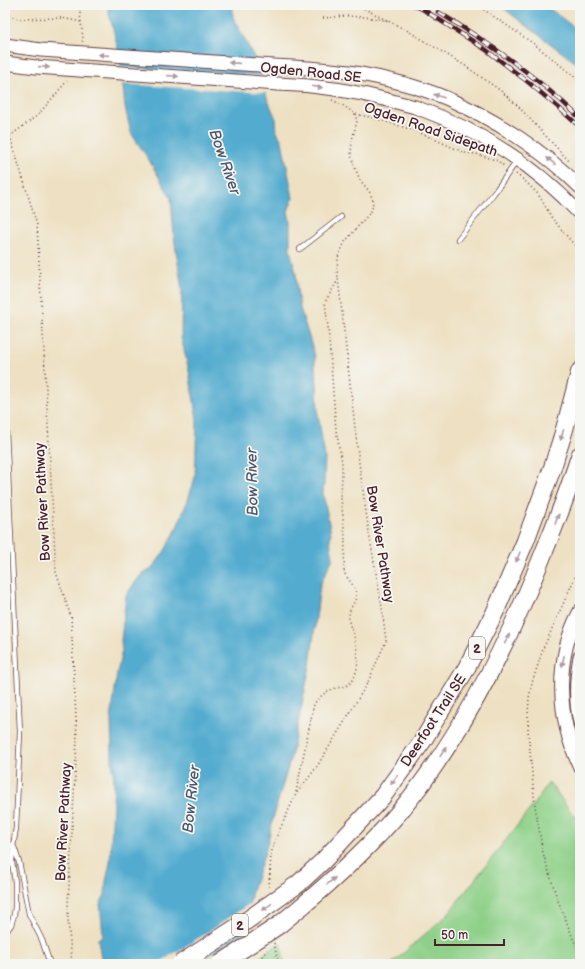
<svg xmlns="http://www.w3.org/2000/svg" width="585" height="969" font-family="'Balsamiq Sans',sans-serif">
	<style>
		.green { fill: #8ed088; stroke: #6c785a }
		.water { fill: #52accf; stroke: #4e667d }
		.pier { fill: #eee1c3 }
		.lines { fill: none; stroke-linecap: round; stroke-linejoin: round }
		.lane-casing { stroke: #633c42; stroke-width: 6 }
		.secondary-casing { stroke: #633c42; stroke-width: 15 }
		.highway-casing { stroke: #633c42; stroke-width: 19 }
		.path { stroke: #633c42; stroke-width: 1.5; stroke-dasharray: 1 3; stroke-linecap: butt }
		.lane { stroke: #fff; stroke-width: 4.5 }
		.secondary { stroke: #fff; stroke-width: 13 }
		.highway { stroke: #fff; stroke-width: 17 }
		.rail-casing { stroke: #4a1f2b; stroke-width: 4.5 }
		.rail { stroke: #f6f6f2; stroke-width: 3; stroke-dasharray: 9; stroke-linecap: butt }
		.secondary-bridge-casing { stroke: #633c42; stroke-width: 15; stroke-linecap: butt }
		.highway-bridge-casing { stroke: #633c42; stroke-width: 19; stroke-linecap: butt }
		.secondary-bridge { stroke: #fff; stroke-width: 13 }
		.highway-bridge { stroke: #fff; stroke-width: 17 }
		.oneway { fill: #ae9aa0 }
		.labels { text-anchor: middle; stroke-width: 3.5; stroke-linejoin: round; paint-order: stroke }
		.shield { fill: #f6f6f2; stroke: #7e6067; stroke-width: 1 }
		.shield-label { font-size: 13px; font-weight: bold; fill: #4a1f2b }
		.street-label { font-size: 14px; fill: #4a1f2b; stroke: #f6f6f2 }
		.water-label { font-size: 15px; font-style: italic; fill: #4d576d; stroke: #f6f6f2 }
	</style>
	<rect width="100%" height="100%" fill="#f6f6f2"/>
	<filter id="ink" filterUnits="userSpaceOnUse"><feTurbulence type="fractalNoise" baseFrequency=".025" numOctaves="2"/><feDisplacementMap in="SourceGraphic" scale="8" xChannelSelector="R" yChannelSelector="G"/><feConvolveMatrix kernelMatrix="1 2 1 2 8 2 1 2 1" color-interpolation-filters="sRGB"/></filter>
	<filter id="wash" filterUnits="userSpaceOnUse"><feTurbulence type="fractalNoise" baseFrequency=".012" numOctaves="4" result="noise"/><feDisplacementMap in="SourceGraphic" scale="16" xChannelSelector="R" yChannelSelector="G"/><feGaussianBlur stdDeviation="0.9" result="paint"/><feColorMatrix in="noise" values="0 0 0 0 0 0 0 0 0 0 0 0 0 0 0 0 0 1.4 0 .05"/><feComposite in="paint" operator="in"/></filter>
	<g filter="url(#wash)">
		<rect width="100%" height="100%" fill="#eee1c3"/>
		<path class="green" d="M549 782 571 812 580 820V964H391L447 915 531 808Z
			M280 943 285 964H250Z"/>
		<path class="water" d="M107 5H232L233 17 259 67 267 98 276 119 277 132 282 141 293 198 288 211 290 222V250L296 273 297 289 300 308 315 356V366L317 384 318 414 325 456 324 484 323 493 331 533 330 540 333 558 320 585 310 666 291 757 275 811 266 850 252 891 242 940V964H102L98 939 103 935 100 904 105 895 106 881 110 863 114 782 112 759 111 720 117 673 122 650 121 641 126 595 140 576 146 571 151 570 164 552 175 532 188 500 195 477 197 420 189 371 181 337 182 290 174 237 171 198 149 160 131 133 125 107 120 57Z
			M499 5H545L580 32V66Z"/>
		<path class="pier" d="M119 67 264 76 268 93 121 84Z
			M252 902 247 928 191 964H157L202 936Z
			M246 931 244 940V960L238 964H195Z"/>
	</g>
	<g filter="url(#ink)">
		<g class="lines">
			<defs>
				<path id="lane" d="M458 239 494 193 517 161
					M300 249 341 217
					M5 409 20 732 16 828 13 846 12 862 15 882V907L14 915 11 925 5 933
					M5 845 13 846
					M14 847 19 862 29 914 42 940 50 964"/>
				<path id="secondary" d="M273 66C298 67 324 69 349 72 380 77 417 86 446 98 493 118 544 151 580 187
					M278 84C316 85 355 91 392 101 400 103 408 105 415 107 477 129 535 165 580 214
					M580 611C554 659 557 718 580 767
					M580 657C576 678 575 701 580 722"/>
				<path id="highway" d="M298 884 323 861 383 796 422 742 466 669 495 612 525 542 552 469 564 431 580 371
					M301 907C337 877 371 845 401 810 462 736 507 645 542 557 556 523 569 489 580 455"/>
			</defs>
			<use href="#lane" class="lane-casing"/>
			<use href="#secondary" class="secondary-casing"/>
			<use href="#highway" class="highway-casing"/>
			<path class="path" d="M79 5 83 39 82 43
				M357 5 408 31 464 65 501 91 518 106 569 161
				M477 5 534 44 580 81
				M5 14 18 19 62 18 81 22
				M323 18 346 16 365 17 390 21
				M332 100 344 106 355 114 370 117 416 131 465 153 476 154 489 158 498 161 504 166
				M5 129 10 136 38 115 67 81
				M10 136 37 225 56 572 71 617 77 739 68 905V920L72 964
				M516 174 525 181 538 194 552 218 580 252
				M580 566 543 649 532 683 529 698 528 714V730L535 806 543 853 557 898 574 941 580 951
				M296 792 314 704C319 697 327 690 336 688 341 687 346 687 350 683 361 671 358 651 354 636 352 630 348 623 349 616 349 607 357 602 356 593 355 585 347 579 344 572L345 537 341 498 342 474V462L336 430 328 327 325 302 338 280
				M269 887 271 854 275 840 296 794 316 768 348 716 368 682 386 641 382 607 369 533 359 463 337 269 338 257 345 242 372 210 373 200 369 191 360 180 358 175 353 162 351 155 352 140 357 121 355 114
				M274 943 277 958 280 964
				M259 964 261 958 267 950"/>
			<use href="#lane" class="lane"/>
			<use href="#secondary" class="secondary"/>
			<use href="#highway" class="highway"/>
			<defs>
				<path id="rail" d="M414 5 424 10 485 49 528 82 559 108 580 127
					M438 12C488 42 537 77 580 118"/>
			</defs>
			<use href="#rail" class="rail-casing"/>
			<use href="#rail" class="rail"/>
			<defs>
				<path id="secondary-bridge" d="M5 45 41 50 273 66
					M5 63 36 67 278 84"/>
				<path id="highway-bridge" d="M180 964 242 924 298 884
					M220 964 279 925 301 907"/>
			</defs>
			<use href="#secondary-bridge" class="secondary-bridge-casing"/>
			<use href="#highway-bridge" class="highway-bridge-casing"/>
			<use href="#secondary-bridge" class="secondary-bridge"/>
			<use href="#highway-bridge" class="highway-bridge"/>
		</g>
		<defs><path id="oneway-solid" d="M-6-.8H1V-3.2L6.5 0L1 3.2V.8H-6Z"/></defs>
		<g class="oneway">
			<use href="#oneway-solid" transform="translate(104 55) rotate(-176)"/>
			<use href="#oneway-solid" transform="translate(234 63) rotate(-176)"/>
			<use href="#oneway-solid" transform="translate(44 67) rotate(4)"/>
			<use href="#oneway-solid" transform="translate(173 76) rotate(4)"/>
			<use href="#oneway-solid" transform="translate(317 87) rotate(7)"/>
			<use href="#oneway-solid" transform="translate(439 96) rotate(-161)"/>
			<use href="#oneway-solid" transform="translate(551 161) rotate(-141)"/>
			<use href="#oneway-solid" transform="translate(562 435) rotate(107)"/>
			<use href="#oneway-solid" transform="translate(557 519) rotate(-69)"/>
			<use href="#oneway-solid" transform="translate(518 557) rotate(112)"/>
			<use href="#oneway-solid" transform="translate(507 639) rotate(-64)"/>
			<use href="#oneway-solid" transform="translate(563 661) rotate(101)"/>
			<use href="#oneway-solid" transform="translate(443 752) rotate(-57)"/>
			<use href="#oneway-solid" transform="translate(394 780) rotate(126)"/>
			<use href="#oneway-solid" transform="translate(331 881) rotate(-41)"/>
			<use href="#oneway-solid" transform="translate(267 907) rotate(144)"/>
		</g>
	</g>
	<g class="labels">
		<g class="shield">
			<rect x="469" y="637" width="16" height="22" rx="3"/>
			<rect x="232" y="914" width="16" height="22" rx="3"/>
		</g>
		<g class="shield-label">
			<text x="477" y="653">2</text>
			<text x="240" y="930">2</text>
		</g>
		<g class="street-label">
			<text transform="translate(311 72) rotate(6)" y="5">Ogden Road SE</text>
			<text transform="translate(431 129) rotate(19)" y="5">Ogden Road Sidepath</text>
			<text transform="translate(42 502) rotate(-93)" y="5">Bow River Pathway</text>
			<text transform="translate(381 544) rotate(81)" y="5">Bow River Pathway</text>
			<text transform="translate(433 720) rotate(-57)" y="5">Deerfoot Trail SE</text>
			<text transform="translate(63 822) rotate(-87)" y="5">Bow River Pathway</text>
		</g>
		<g class="water-label">
			<text transform="translate(225 162) rotate(71)" y="5">Bow River</text>
			<text transform="translate(252 482) rotate(-91)" y="5">Bow River</text>
			<text transform="translate(191 799) rotate(-84)" y="5">Bow River</text>
		</g>
	</g>
	<rect width="585" height="969" fill="none" stroke="#f6f6f2" stroke-width="20"/>
	<path d="M435 939v6h69v-6" fill="none" stroke="#4a1f2b" stroke-width="2"/>
	<text x="441" y="939" font-size="12" fill="#4a1f2b" stroke="#f6f6f2" stroke-width="3" paint-order="stroke">50 m</text>
</svg>
